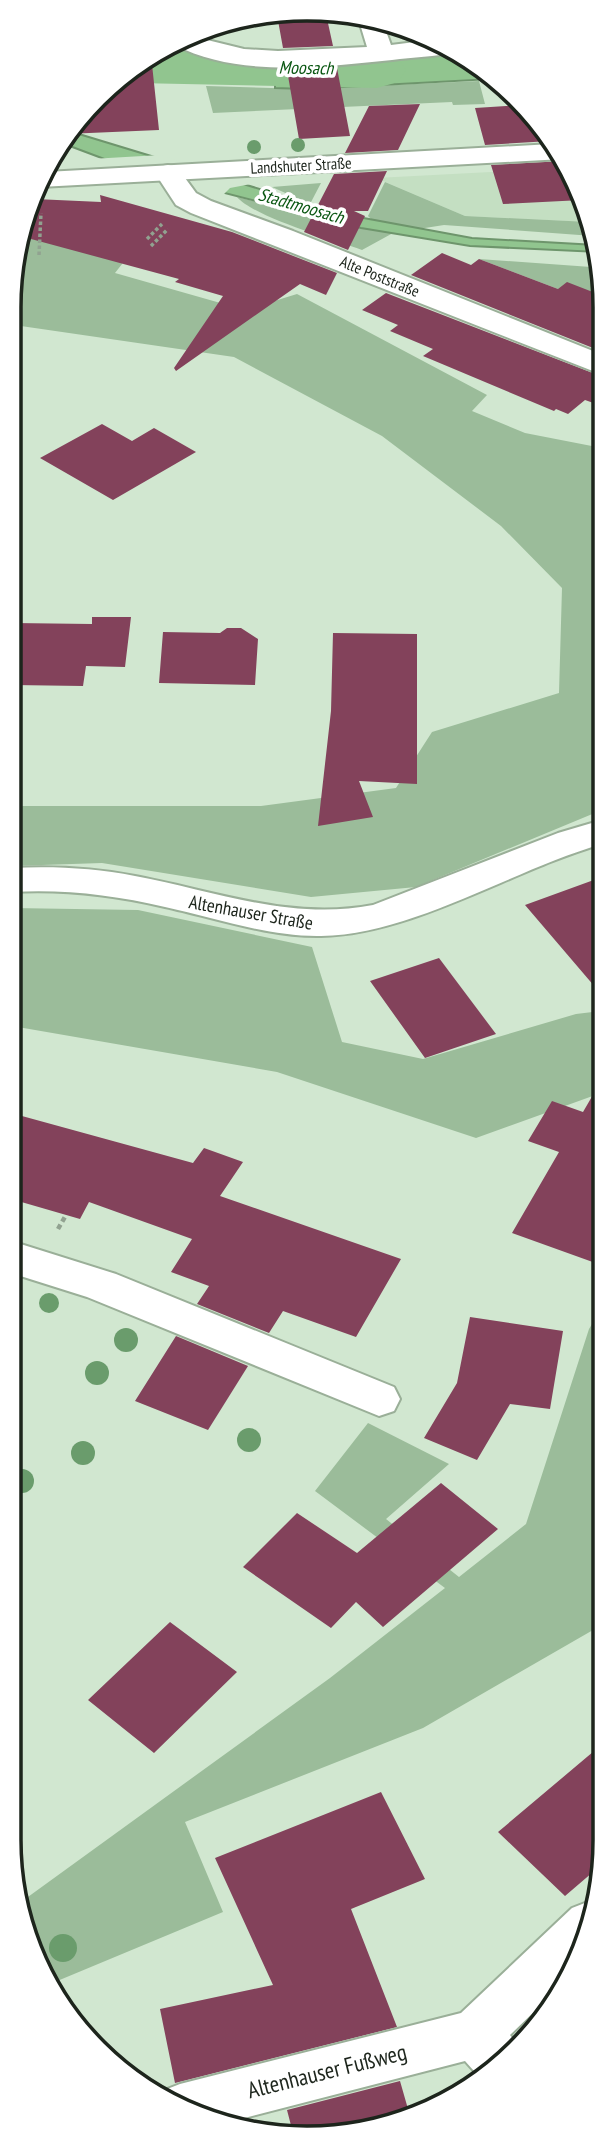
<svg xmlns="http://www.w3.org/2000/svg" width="614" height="2147" font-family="'PT Sans Narrow',sans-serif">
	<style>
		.built { fill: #c4dfc2 }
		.green { fill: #9bbc9a }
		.water { fill: #91c58f; stroke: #6e956c; stroke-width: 2 }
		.pier { fill: #d1e7d0 }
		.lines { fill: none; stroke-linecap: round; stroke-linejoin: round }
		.river { fill: #91c58f; fill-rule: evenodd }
		.building { fill: #83425b }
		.minor-casing { stroke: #9aaf98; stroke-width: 4 }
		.major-casing { stroke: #9aaf98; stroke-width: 4 }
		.path-far1 { stroke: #91a290; stroke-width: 3.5; stroke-dasharray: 3.5 2.5; stroke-linecap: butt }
		.path { stroke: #91a290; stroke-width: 4.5; stroke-dasharray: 5 3.5; stroke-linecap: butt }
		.minor { fill: #fff; fill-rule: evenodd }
		.major { fill: #fff; fill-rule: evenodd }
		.tree { fill: #6a9c6c }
		.labels { text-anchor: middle; stroke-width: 7; stroke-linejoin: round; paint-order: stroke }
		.far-street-label { font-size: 16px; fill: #1d251c; stroke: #fff }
		.far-water-label { font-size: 18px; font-style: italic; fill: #095611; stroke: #fff }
		.street-label { font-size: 19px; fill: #1d251c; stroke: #fff }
		.near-street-label { font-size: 23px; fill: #1d251c; stroke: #fff }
		.rim { fill: none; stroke: #1d251c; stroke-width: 3.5 }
	</style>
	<rect width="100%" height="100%" fill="#d1e7d0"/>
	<path class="built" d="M570 168 575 175 589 222 465 216 376 178Z"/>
	<path class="green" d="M479 81 485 104 453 105 452 102 213 113 206 86 306 89Z
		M385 182 465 216 589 222 593 236 444 225 393 233 362 250C334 240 254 217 237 197L361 228 372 220 368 216Z
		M321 183 310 204 272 187Z
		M40 237 133 250 115 273 245 310 297 294 487 395 472 411 525 433 602 448V810L416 887 311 897 102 863 12 866V806H261L396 788 432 732 559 693 562 588 501 526 382 436 234 357 14 325V249L18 240Z
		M594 241 603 268V296L558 289 479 259 591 267Z
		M12 908 138 910 312 947 342 1042 423 1059 576 1014 601 1011V1093L476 1138 277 1072 12 1026Z
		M601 1309 600 1626 423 1728 185 1822 223 1912 50 1984 31 1954 21 1902 330 1678 445 1588 315 1491 368 1423 449 1464 386 1519 459 1577 526 1524 589 1329Z"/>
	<path class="water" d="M458 53 493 79 306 89 275 88V81L252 80 255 61Z
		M148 56 205 57 200 79 124 76Z
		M69 131 342 214 472 238 596 245 598 252 470 246 361 228 131 169 59 142Z"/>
	<path class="pier" d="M160 155 216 172 251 184 230 188 224 194 227 198 130 173 91 159Z"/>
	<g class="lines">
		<path class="river" d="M168 48 377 52 398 58 406 70 398 82 377 88 136 83 121 79 141 59Z"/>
	</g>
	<path class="building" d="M326 14 333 46 283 48 277 15Z
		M151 55 159 130 66 134 141 59Z
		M337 68 350 136 299 139 287 70Z
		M420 104 398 150 345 153 369 106Z
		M524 105 550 141 485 145 475 108Z
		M564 161 575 175 582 200 503 204 491 165Z
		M387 171 368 211H354L365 216 348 250 304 232 334 174Z
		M100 195 232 232 337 273 326 295 300 284 176 371 174 368 223 296 175 282 179 279 20 236 35 199 101 202Z
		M442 253 471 265 479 259 558 289 567 282 603 296V352L411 275Z
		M386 293 603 377 602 406 585 400 568 414 556 409 554 411 423 356 433 349 390 331 398 325 362 310Z
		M102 424 132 441 154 428 196 452 113 500 40 458Z
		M92 617H131L125 667 86 666 83 686 13 685V623L92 624Z
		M227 628H241L258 639 255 685 159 683 163 632 220 633Z
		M333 633 417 634V784L359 781 373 817 318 826 331 711Z
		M602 877 601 912V994L525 905Z
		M439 958 496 1034 425 1058 370 981Z
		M601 1081V1265L512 1233 559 1152 528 1141 552 1101 583 1112Z
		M11 1113 193 1163 204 1148 243 1162 220 1196 401 1259 356 1337 283 1311 269 1333 197 1304 209 1286 171 1272 192 1239 89 1202 80 1219 11 1199Z
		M470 1317 563 1331 550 1409 510 1404 477 1460 424 1438 457 1383Z
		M176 1336 248 1366 208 1430 135 1401Z
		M441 1483 498 1529 383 1627 356 1602 331 1628 243 1567 297 1513 357 1553Z
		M170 1622 237 1672 154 1753 88 1700Z
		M600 1746V1866L565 1896 498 1832Z
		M381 1792 425 1879 351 1909 397 2027 175 2083 160 2009 273 1985 215 1858Z
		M400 2081 410 2116 385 2128 294 2137 287 2110Z"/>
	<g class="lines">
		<defs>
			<path id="minor" d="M357 14 382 20 391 45 439 39 456 52C435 57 413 57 392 60 323 67 238 78 175 45L195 37 244 49 278 51 367 47Z
				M168 165 177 167 196 193 211 201 293 231 603 355V375L191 213 176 205 155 173 159 167Z
				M602 820V844C512 870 414 934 321 936 268 937 216 918 165 907 114 895 64 889 12 892V868C53 866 95 868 135 876 215 891 291 921 373 905L558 833Z
				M11 1241 116 1274 394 1387 400 1399 394 1411 379 1416 87 1297 11 1273Z
				M590 1901 597 1904 570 1977 510 2035 517 2044 488 2077 482 2080 465 2061 229 2122 175 2107 160 2096 162 2091 180 2084 461 2013 572 1908Z"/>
			<path id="major" d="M552 144 563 159 40 187 46 172Z"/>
		</defs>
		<use href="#minor" class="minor-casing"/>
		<use href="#major" class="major-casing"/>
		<path class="path-far1" d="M147 239 162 224
			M151 246 168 229
			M39 255 41 213"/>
		<path class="path" d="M58 1229 66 1215"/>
		<use href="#minor" class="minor"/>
		<use href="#major" class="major"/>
	</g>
	<g class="tree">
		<circle cx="298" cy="145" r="7"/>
		<circle cx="254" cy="147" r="7"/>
		<circle cx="49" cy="1303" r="10"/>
		<circle cx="126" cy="1340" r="12"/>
		<circle cx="97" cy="1373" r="12"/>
		<circle cx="249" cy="1440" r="12"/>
		<circle cx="83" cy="1453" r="12"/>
		<circle cx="22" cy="1481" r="12"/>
		<circle cx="63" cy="1948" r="14"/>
	</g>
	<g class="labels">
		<g class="far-street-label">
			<text transform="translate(301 165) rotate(-3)" y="6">Landshuter Straße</text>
			<text transform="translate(380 276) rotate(22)" y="6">Alte Poststraße</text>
		</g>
		<g class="far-water-label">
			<text transform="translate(306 68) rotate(1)" y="6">Moosach</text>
			<text transform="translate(301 206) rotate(16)" y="6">Stadtmoosach</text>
		</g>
		<g class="street-label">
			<text transform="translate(251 912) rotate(10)" y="7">Altenhauser Straße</text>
		</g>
		<g class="near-street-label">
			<text transform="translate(327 2071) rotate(-14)" y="8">Altenhauser Fußweg</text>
		</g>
	</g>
	<path d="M0 0H614V2147H0ZM307 21H307A286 286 0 0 1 593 307V1840A286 286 0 0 1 307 2126H307A286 286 0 0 1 21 1840V307A286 286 0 0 1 307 21Z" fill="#fff" fill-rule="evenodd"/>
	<path class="rim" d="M307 21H307A286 286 0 0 1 593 307V1840A286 286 0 0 1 307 2126H307A286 286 0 0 1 21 1840V307A286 286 0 0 1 307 21Z"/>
</svg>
